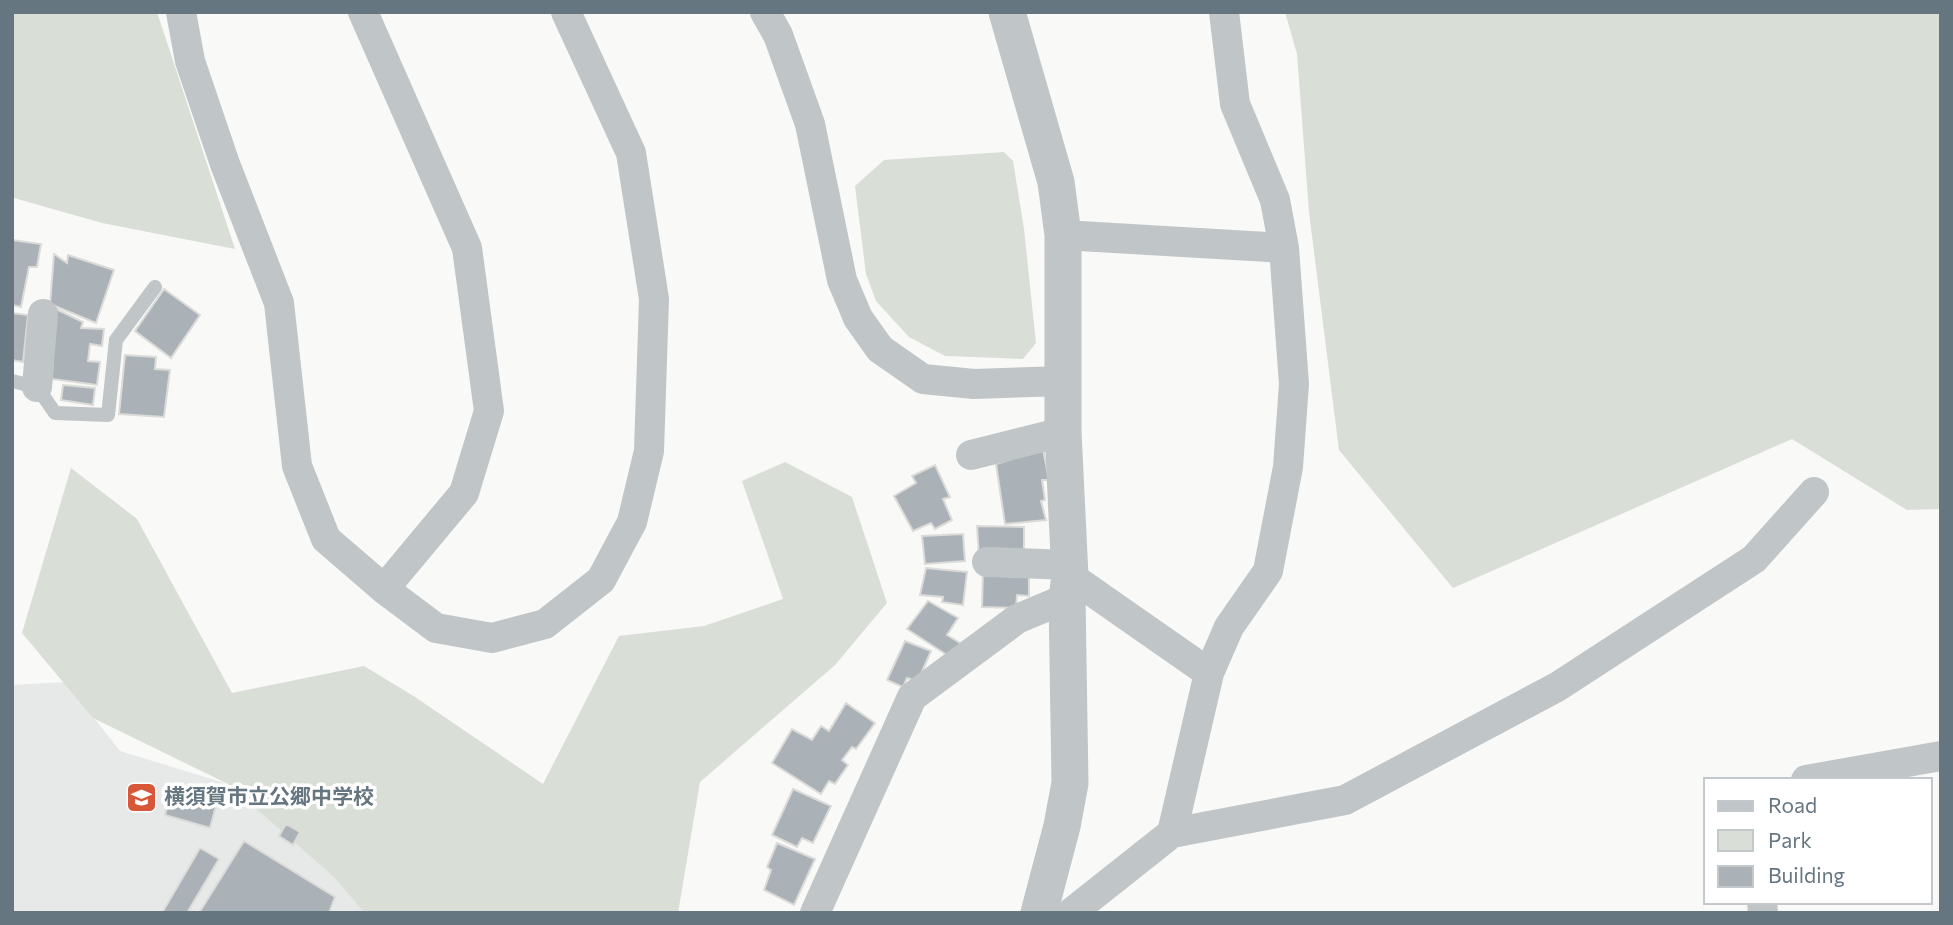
<svg xmlns="http://www.w3.org/2000/svg" width="1953" height="925" font-family="Commissioner,'Noto Sans JP',sans-serif">
	<style>
		.built { fill: #e7e8e8 }
		.green { fill: #d9ded6 }
		.building { fill: #aab2b7; stroke: #dbdbd9; stroke-width: 2 }
		.lines { fill: none; stroke-linecap: round; stroke-linejoin: round }
		.service { stroke: #c0c5c8; stroke-width: 14 }
		.minor { stroke: #c0c5c8; stroke-width: 30 }
		.tertiary { stroke: #c0c5c8; stroke-width: 37 }
		.labels { text-anchor: middle; stroke-width: 7; stroke-linejoin: round; paint-order: stroke }
		.poi-label { font-size: 21px; font-weight: bold; fill: #667680; stroke: #fff; text-anchor: start }
	</style>
	<rect width="100%" height="100%" fill="#f9f9f7"/>
	<path class="built" d="M66 682 120 751 313 810 381 913H12V685Z"/>
	<path class="green" d="M12 12H157L235 249 102 223 14 198Z
		M1285 12H1941V509L1907 510 1792 439 1453 588 1339 450 1309 212 1297 54Z
		M1004 152 1013 161 1024 229 1036 343 1023 359 945 356 909 337 876 301 866 274 855 186 884 160Z
		M785 462 852 497 887 603 835 665 700 782 678 913H365L333 876 228 784 93 718 22 633 71 468 137 519 232 693 364 666 415 697 543 784 619 636 704 626 783 599 742 481Z"/>
	<path class="building" d="M12 240 41 244 37 267H29L21 307 12 305Z
		M54 254 67 263 68 255 114 270 96 323 50 304Z
		M164 289 200 315 171 358 135 331Z
		M54 308 83 322 81 328 104 329 102 346 90 344 88 361 100 362 97 385 52 379Z
		M12 313 28 315 23 362 12 360Z
		M125 355 156 357 155 369 170 370 164 417 119 414Z
		M63 385 95 388 93 405 61 400Z
		M1043 449 1049 480H1042L1045 500 1041 501 1046 520 1005 524 996 464Z
		M935 465 950 497 943 499 952 520 935 529 931 523 913 531 894 496 916 483 912 476Z
		M977 526 1024 527V557H979Z
		M963 534 965 561 925 564 922 536Z
		M926 568 967 572 963 605 942 602 943 597 920 595Z
		M983 569 1029 571V596L1017 595 1016 608 982 607Z
		M928 601 958 618 947 635 960 643 950 657 907 629Z
		M905 641 931 651 918 681 907 678 903 687 887 680Z
		M846 703 875 723 856 749 852 747 842 760 848 765 835 784 829 781 821 794 772 763 792 729 812 740 821 726 829 731Z
		M793 789 831 806 813 843 802 838 797 847 772 835Z
		M171 790 217 802 210 828 165 815Z
		M286 824 300 832 293 845 279 836Z
		M244 841 335 897 329 913H199Z
		M777 843 815 859 794 905 764 890 771 870 767 867Z
		M200 848 219 859 187 913H162Z"/>
	<g class="lines">
		<path class="service" d="M12 381 37 387 55 413 108 415 116 340 155 287"/>
		<path class="minor" d="M181 12 190 61 225 164 279 303 297 466 326 539 384 589 464 493 489 411 467 248 363 12
			M765 12 778 35 810 124 842 280 858 318 880 349 923 379 974 384 1063 381
			M1063 235 1284 248
			M37 387 43 314
			M971 455 1063 432
			M987 562 1070 565
			M1070 576 1209 673
			M384 589 436 628 492 638 545 624 601 580 632 522 649 451 654 299 631 153 566 12
			M1806 780 1941 756
			M1172 833 1345 800 1557 687 1754 559 1814 492
			M1762 902 1763 913
			M815 913 912 697 1017 619 1067 598
			M1071 913 1172 833 1209 673 1229 627 1268 571 1288 467 1294 384 1284 248 1275 200 1235 104 1224 12"/>
		<path class="tertiary" d="M1007 12 1056 182 1063 235V432L1070 576 1067 598 1070 783 1062 826 1039 913"/>
	</g>
	<defs>
		<symbol id="school-square" viewBox="-11 -11 22 22"><rect x="-9" y="-9" width="18" height="18" rx="4" fill="#d85738" stroke="#fff"/><path d="M0-5L7-2L0 1L-7-2ZM-4 1L0 2.5L4 1V4Q0 6-4 4Z" fill="#fff"/></symbol>
	</defs>
	<g fill-rule="evenodd">
		<use href="#school-square" x="124" y="780" width="35" height="35"/>
	</g>
	<g class="labels">
		<g class="poi-label">
			<text x="164" y="804">横須賀市立公郷中学校</text>
		</g>
	</g>
	<rect width="1953" height="925" fill="none" stroke="#667680" stroke-width="28"/>
	<rect x="1704" y="778" width="228" height="126" fill="#ffffff" stroke="#c2c8cc" stroke-width="2"/>
	<rect x="1718" y="801" width="35" height="10" fill="#c0c5c8" stroke="#c2c8cc" stroke-width="2"/>
	<text x="1768" y="813" font-size="21" fill="#667680">Road</text>
	<rect x="1718" y="830" width="35" height="21" fill="#d9ded6" stroke="#c2c8cc" stroke-width="2"/>
	<text x="1768" y="848" font-size="21" fill="#667680">Park</text>
	<rect x="1718" y="866" width="35" height="21" fill="#aab2b7" stroke="#c2c8cc" stroke-width="2"/>
	<text x="1768" y="883" font-size="21" fill="#667680">Building</text>
</svg>
